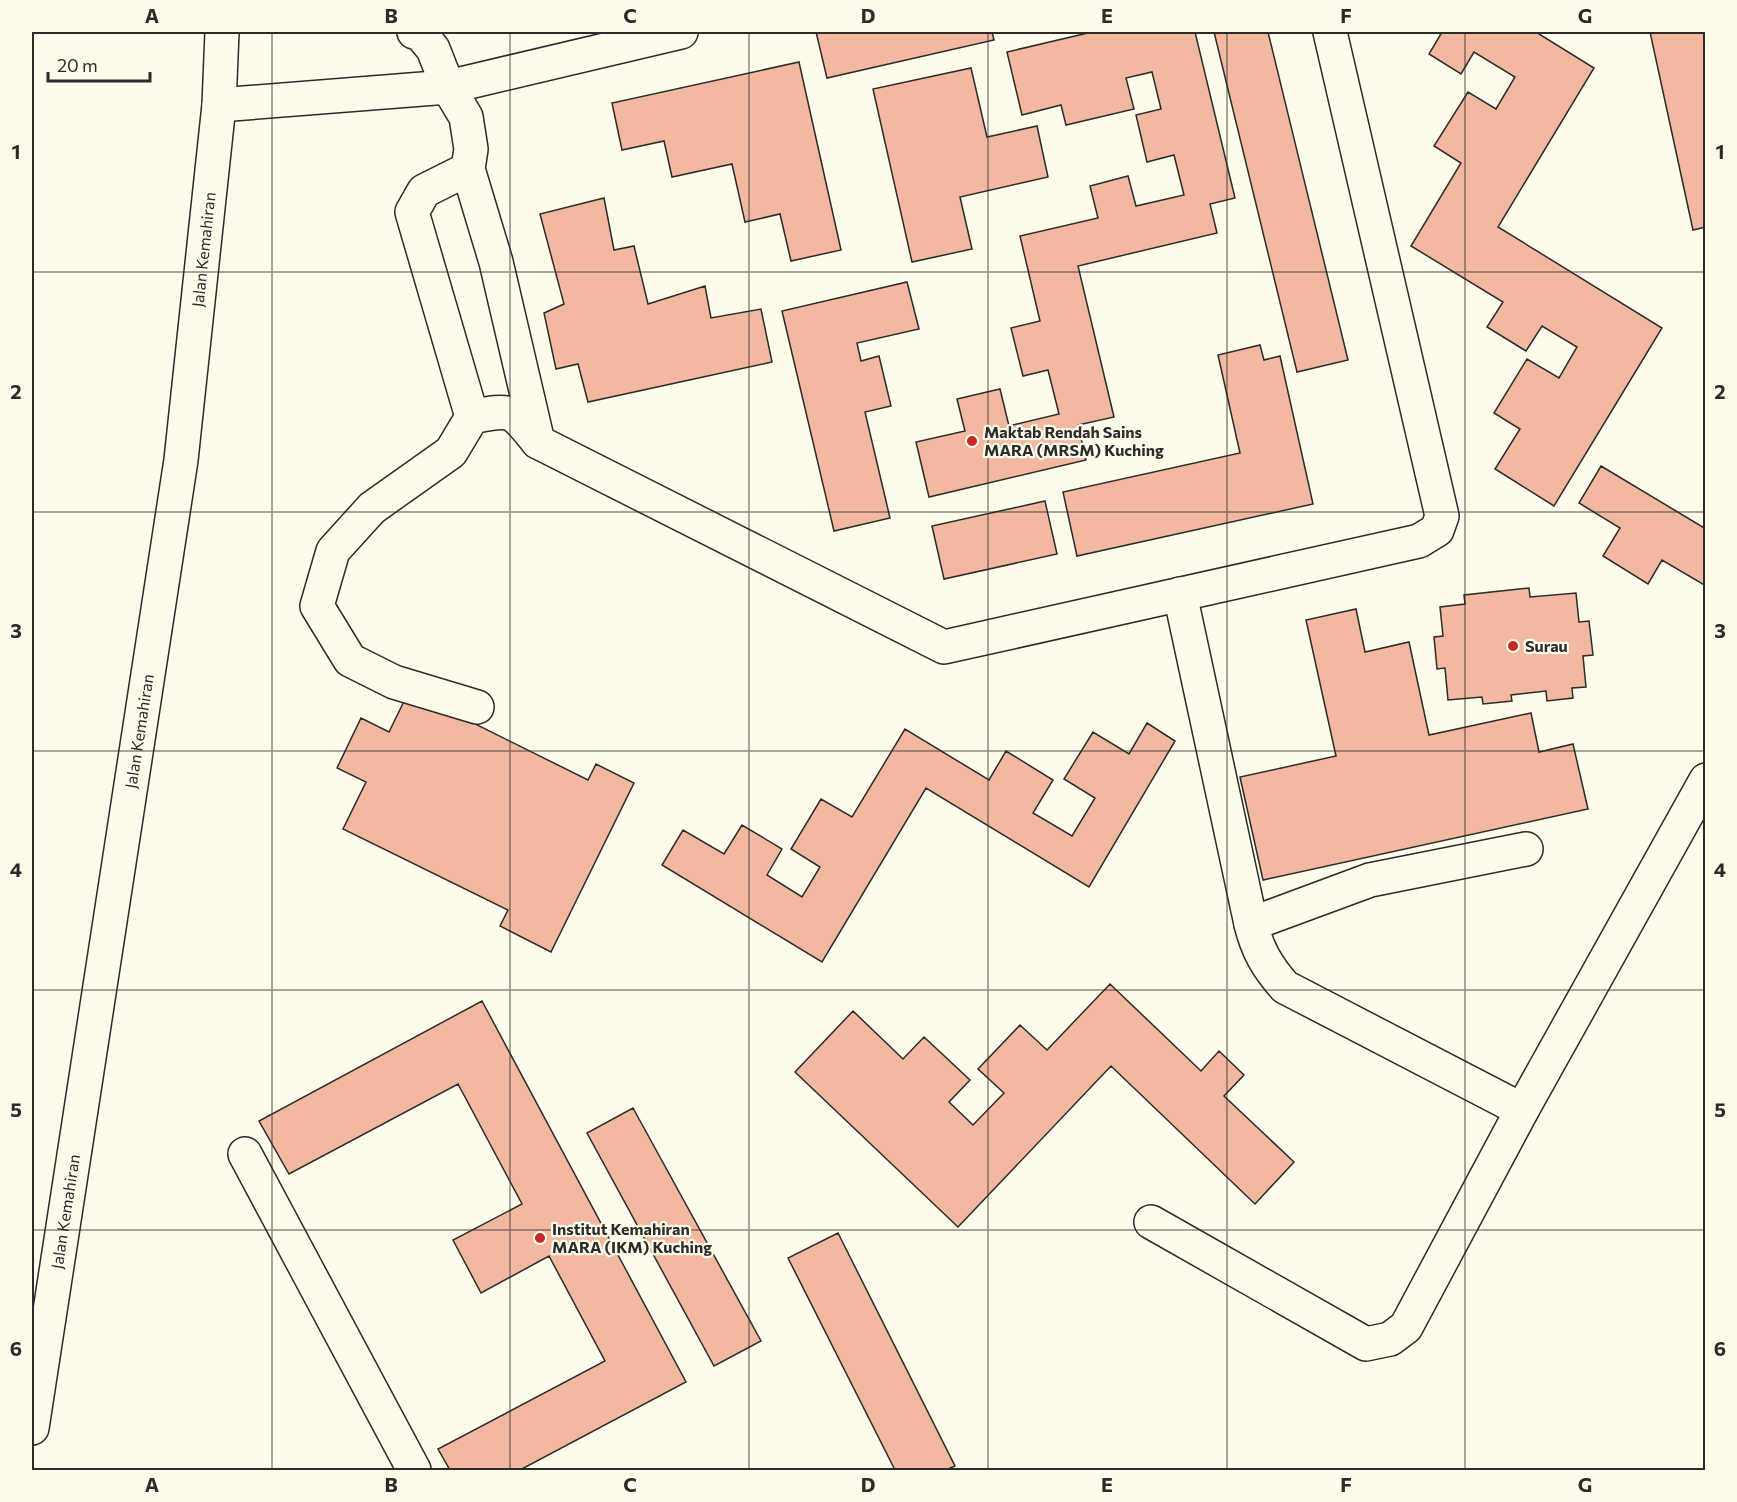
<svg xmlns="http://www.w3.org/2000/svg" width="1737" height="1502" font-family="Commissioner,sans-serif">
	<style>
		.building { fill: #f2b8a0; stroke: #2b2b2b; stroke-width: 1.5 }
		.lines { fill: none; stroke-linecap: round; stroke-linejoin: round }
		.minor-casing { stroke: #2b2b2b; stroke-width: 36 }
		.minor { stroke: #fdfbea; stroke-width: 33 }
		.grid { fill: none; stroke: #2b2b2b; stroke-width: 1.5; stroke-opacity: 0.55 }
		.poi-dot { fill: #c62828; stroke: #fdfbea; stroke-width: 2 }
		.labels { text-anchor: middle; stroke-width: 4.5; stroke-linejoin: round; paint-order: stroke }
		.street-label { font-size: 16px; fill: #2b2b2b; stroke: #fdfbea }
		.poi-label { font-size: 16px; font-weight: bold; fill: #2b2b2b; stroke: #fdfbea; text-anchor: start }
		.neatline { fill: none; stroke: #2b2b2b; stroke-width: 2 }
		.grid-label { font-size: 20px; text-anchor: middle; font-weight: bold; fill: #2b2b2b }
	</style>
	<rect width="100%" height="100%" fill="#fdfbea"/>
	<path class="building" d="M816 32H992L994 40 827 78Z
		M1092 32H1195L1235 198 1210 204 1217 233 1078 266 1114 417 1078 425 1086 460 929 497 916 442 965 431 957 399 1000 389 1009 426 1059 414 1048 370 1023 376 1011 328 1040 321 1020 236 1098 218 1090 186 1128 176 1136 206 1184 195 1174 155 1147 162 1136 115 1161 109 1152 72 1126 78 1134 109 1066 125 1061 105 1022 115 1007 52Z
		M1214 32H1268L1348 360 1297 372Z
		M1442 32H1536L1594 68 1498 227 1662 328 1554 506 1495 469 1520 429 1494 413 1527 359 1559 378 1577 347 1542 326 1526 351 1487 327 1503 302 1411 246 1461 163 1434 146 1468 92 1496 109 1515 77 1474 52 1461 74 1429 54Z
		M1650 32H1706V227L1693 230Z
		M799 62 841 250 791 261 780 214 745 222 732 164 672 177 664 141 622 150 612 103Z
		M971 68 987 137 1037 126 1048 177 960 197 972 249 912 262 873 89Z
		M604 198 614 250 634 246 648 304 705 286 711 318 761 309 772 362 588 402 578 364 556 369 544 313 564 304 540 214Z
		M907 282 919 329 857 343 861 361 879 356 891 406 865 412 890 518 834 531 782 311Z
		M1260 345 1264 360 1280 356 1313 504 1077 556 1063 492 1240 453 1218 355Z
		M1601 466 1706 529V586L1662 560 1648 584 1603 556 1620 528 1579 503Z
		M1045 501 1057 554 944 579 932 526Z
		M1529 588 1530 597 1576 593 1579 622 1589 621 1593 655 1583 656 1586 687 1572 688 1573 698 1547 701 1546 691 1511 695 1512 701 1483 704 1482 697 1448 700 1445 668 1437 669 1434 637 1443 636 1440 607 1465 604 1464 595Z
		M1356 609 1365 652 1409 642 1429 735 1531 713 1539 752 1573 744 1588 809 1263 880 1240 777 1336 756 1306 620Z
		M409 691 588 780 596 764 634 783 551 952 500 926 508 910 343 829 366 782 337 768 361 718 389 732Z
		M1147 723 1175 741 1089 887 926 788 822 962 662 865 683 830 724 854 742 825 782 849 767 875 802 897 820 867 791 849 821 799 852 817 905 729 989 780 1006 751 1053 780 1033 813 1072 836 1095 798 1064 779 1093 732 1129 754Z
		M1110 984 1201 1071 1219 1051 1244 1075 1224 1096 1294 1162 1255 1204 1111 1066 958 1227 795 1072 853 1011 903 1059 924 1037 970 1080 949 1102 973 1125 1004 1093 978 1069 1020 1025 1047 1050Z
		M482 1001 686 1382 520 1470H450L438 1449 605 1361 549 1256 481 1293 453 1240 522 1204 458 1084 289 1174 259 1121Z
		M633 1108 761 1341 714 1366 587 1133Z
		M838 1233 955 1466 946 1470H895L788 1258Z"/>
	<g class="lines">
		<defs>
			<g id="minor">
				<path d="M414 32H419L433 49 448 87 466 117 471 149 468 169 496 262 538 442 944 647 1419 541 1437 530 1442 516 1330 32"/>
				<path d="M219 105 448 87 681 32"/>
				<path d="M468 169 424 191 412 212 472 417"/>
				<path d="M1180 594 1251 924C1257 949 1267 967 1285 987L1522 1110"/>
				<path d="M477 707 394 682 350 660 317 606 333 551 372 508 451 452 472 417C514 408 512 410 538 442"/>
				<path d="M1251 924 1370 880 1526 849"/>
				<path d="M245 1154 414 1470"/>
				<path d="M1151 1222 1366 1344 1390 1339 1406 1327 1522 1110 1706 780"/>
				<path id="s1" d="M32 1428 181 460 219 105 222 32"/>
			</g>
		</defs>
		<use href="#minor" class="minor-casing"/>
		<use href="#minor" class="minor"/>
	</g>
	<path class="grid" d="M272 32V1470M510 32V1470M749 32V1470M988 32V1470M1227 32V1470M1465 32V1470M32 272H1706M32 512H1706M32 751H1706M32 990H1706M32 1230H1706"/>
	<g class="poi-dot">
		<circle cx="972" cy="441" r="6"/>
		<circle cx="1513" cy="646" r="6"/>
		<circle cx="540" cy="1238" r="6"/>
	</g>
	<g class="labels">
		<g class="street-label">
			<text dy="6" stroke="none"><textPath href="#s1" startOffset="1191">Jalan Kemahiran</textPath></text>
			<text dy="6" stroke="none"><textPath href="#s1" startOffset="705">Jalan Kemahiran</textPath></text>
			<text dy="6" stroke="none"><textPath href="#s1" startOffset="219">Jalan Kemahiran</textPath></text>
		</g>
		<g class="poi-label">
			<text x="984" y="438">Maktab Rendah Sains<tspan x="984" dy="18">MARA (MRSM) Kuching</tspan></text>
			<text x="1525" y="652">Surau</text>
			<text x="552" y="1235">Institut Kemahiran<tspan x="552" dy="18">MARA (IKM) Kuching</tspan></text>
		</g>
	</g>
	<rect width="1737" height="1502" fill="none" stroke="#fdfbea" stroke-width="66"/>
	<path d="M48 72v9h102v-9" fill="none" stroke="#2b2b2b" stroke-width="3"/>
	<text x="57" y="72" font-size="18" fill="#2b2b2b" stroke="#fdfbea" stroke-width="4.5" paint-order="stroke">20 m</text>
	<rect x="33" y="33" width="1671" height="1436" class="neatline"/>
	<g class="grid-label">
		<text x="152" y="23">A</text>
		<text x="391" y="23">B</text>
		<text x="630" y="23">C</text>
		<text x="868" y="23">D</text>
		<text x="1107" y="23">E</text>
		<text x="1346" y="23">F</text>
		<text x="1585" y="23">G</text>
		<text x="16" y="159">1</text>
		<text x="1720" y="159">1</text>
		<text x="16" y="399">2</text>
		<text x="1720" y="399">2</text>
		<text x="16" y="638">3</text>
		<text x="1720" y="638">3</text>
		<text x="16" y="877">4</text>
		<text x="1720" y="877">4</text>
		<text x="16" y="1117">5</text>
		<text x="1720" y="1117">5</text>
		<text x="16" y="1356">6</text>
		<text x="1720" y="1356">6</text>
		<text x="152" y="1492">A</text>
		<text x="391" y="1492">B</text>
		<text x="630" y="1492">C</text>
		<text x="868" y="1492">D</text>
		<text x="1107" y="1492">E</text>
		<text x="1346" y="1492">F</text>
		<text x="1585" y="1492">G</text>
	</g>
</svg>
